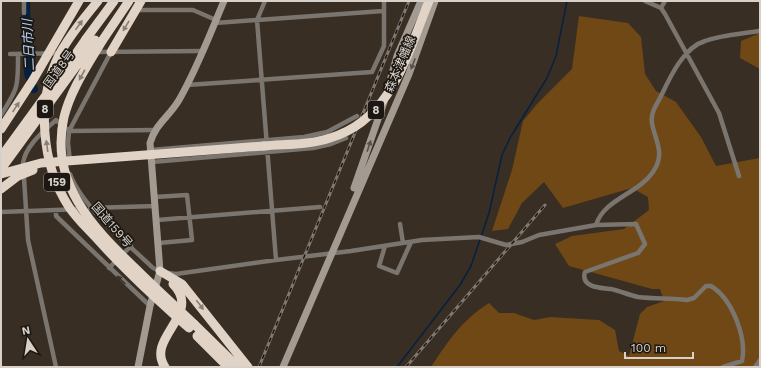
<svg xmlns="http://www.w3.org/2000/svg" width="761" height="368" font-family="'Work Sans','Noto Sans JP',sans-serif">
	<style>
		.green { fill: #704815 }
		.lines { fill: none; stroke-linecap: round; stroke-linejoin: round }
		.stream { stroke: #062140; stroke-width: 1.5 }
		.river { stroke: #062140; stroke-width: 8 }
		.street { stroke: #7a756f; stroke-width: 4.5 }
		.secondary { stroke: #a39b92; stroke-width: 7 }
		.highway { stroke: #e1d3c6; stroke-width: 9 }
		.rail-casing { stroke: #81796f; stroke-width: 3 }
		.rail { stroke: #1c1712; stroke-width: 1.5; stroke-dasharray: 4.5; stroke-linecap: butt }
		.highway-bridge { stroke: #e1d3c6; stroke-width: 9 }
		.oneway { fill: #887e75 }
		.oneway2 { fill: #59524c }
		.oneway3 { fill: #38332e }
		.labels { text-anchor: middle; stroke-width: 3.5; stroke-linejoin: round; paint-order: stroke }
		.shield { fill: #1c1712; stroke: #9f9993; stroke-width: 1 }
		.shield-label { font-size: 11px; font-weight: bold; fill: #d7d1ca }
		.street-label { font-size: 12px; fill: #d7d1ca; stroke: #1c1712 }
		.water-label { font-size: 13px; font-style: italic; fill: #b8d4f6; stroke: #1c1712 }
	</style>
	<rect width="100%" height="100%" fill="#382e23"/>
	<path class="green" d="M579 16 628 23 641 37 645 74 656 91 676 102 701 137 716 166 760 158V367H431C449 340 461 321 489 303L499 313H514L534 320 550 317 599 320 615 330 619 351 629 356 640 314 647 307 664 301 660 289H652L569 266 555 244 572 236 624 229 649 210 648 197 632 188 563 208 544 182 522 203 508 229 492 231 512 170 523 121 537 104 572 69Z
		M760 33V69L740 58 741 41Z"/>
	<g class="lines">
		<path class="stream" d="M397 367 460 285 471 266 489 213 502 155 510 138 547 78 556 56 567 1"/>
		<path class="river" d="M26 1 28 74 34 89"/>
		<path class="street" d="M24 1V13
			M265 1 257 20 276 260
			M645 1 661 8 665 14 719 113 739 176
			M661 8 665 1
			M136 10H193L216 20
			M215 23 383 11
			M96 52 202 51
			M10 54 77 53
			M187 85 372 72 384 46V1
			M1 115C19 87 18 86 18 54
			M151 150 304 137 327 132 357 116
			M70 161 68 143 69 131 111 52
			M152 162 313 148 331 144 346 138
			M23 163C26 145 43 132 56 120L69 131 154 130
			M70 174C83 208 127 243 153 268L161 271
			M24 178 28 240 56 367
			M155 197 187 195 192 240 159 243
			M90 208 156 206
			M56 211V216L150 306
			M1 212 83 209
			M157 220 320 207
			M400 224 403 243
			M596 225C604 199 638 194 653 172 666 153 655 141 652 123 650 112 658 103 662 94 670 77 684 47 705 41 722 35 741 34 759 31
			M385 246 379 266 397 273 411 242
			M109 268 131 246
			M168 273 176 274 276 260 351 251 422 240 479 237 506 245 522 242 539 235 596 225 636 224 645 244 638 253 585 272C580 288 602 288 611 289 620 291 629 295 638 297 654 299 671 298 687 300L694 298 706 286H711C732 299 747 337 742 361L723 367
			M755 367 760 360"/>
		<path class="secondary" d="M388 88 397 56 421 1
			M354 188 384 102
			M138 367 150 306 160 271 150 143C156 123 169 117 179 100 197 69 210 34 224 1
			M283 367 409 74 435 1"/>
		<path class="highway" d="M86 39 114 1
			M102 41 129 1
			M111 52 141 1
			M1 129 33 80 79 1
			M1 157 68 65
			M1 169 77 65
			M1 174 41 163 264 146
			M1 189 18 176 33 170
			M160 271 182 284 248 367
			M194 324 238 367
			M197 336 228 367
			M165 367C145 338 203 314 173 284"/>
		<defs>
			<path id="rail" d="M259 367 409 1
				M406 367 545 205"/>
		</defs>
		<use href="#rail" class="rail-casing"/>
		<use href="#rail" class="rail"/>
		<path class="highway-bridge" d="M98 1C84 18 70 35 59 55 36 101 41 164 69 207 77 219 89 230 99 241 127 272 158 300 189 328
			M102 41C88 65 71 89 64 117 49 182 92 227 135 268 154 287 174 305 194 324
			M68 65 86 39
			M77 65 95 40
			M264 146C286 144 309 145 330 138 392 120 407 54 429 1"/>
	</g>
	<defs><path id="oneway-solid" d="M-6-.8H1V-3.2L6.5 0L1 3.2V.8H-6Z"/></defs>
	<g class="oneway">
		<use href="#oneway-solid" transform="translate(79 25) rotate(-54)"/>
		<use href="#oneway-solid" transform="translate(126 26) rotate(121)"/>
		<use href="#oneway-solid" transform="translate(82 75) rotate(119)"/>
		<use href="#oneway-solid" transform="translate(16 107) rotate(-56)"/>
		<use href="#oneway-solid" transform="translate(47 146) rotate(-98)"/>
		<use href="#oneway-solid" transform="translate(200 305) rotate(53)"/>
	</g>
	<g class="oneway2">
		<use href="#oneway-solid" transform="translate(413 64) rotate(111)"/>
		<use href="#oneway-solid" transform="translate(369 146) rotate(-71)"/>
	</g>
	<use class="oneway3" href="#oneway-solid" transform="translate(121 280) rotate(-136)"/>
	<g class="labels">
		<g class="shield">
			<rect x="37" y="100" width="16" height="18" rx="3"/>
			<rect x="368" y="101" width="16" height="18" rx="3"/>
			<rect x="44" y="173" width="26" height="18" rx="3"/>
		</g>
		<g class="shield-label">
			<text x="45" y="113">8</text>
			<text x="376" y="114">8</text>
			<text x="57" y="186">159</text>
		</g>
		<g class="street-label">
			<text transform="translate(400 64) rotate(-67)" y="4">森本津幡線</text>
			<text transform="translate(59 69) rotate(-54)" y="4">国道8号</text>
			<text transform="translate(112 225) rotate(49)" y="4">国道159号</text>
		</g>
		<g class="water-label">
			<text transform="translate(28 45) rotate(-93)" y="5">二日市川</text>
		</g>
	</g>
	<rect width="761" height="368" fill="none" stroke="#d7d1ca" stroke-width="4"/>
	<g transform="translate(28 340) rotate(348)" stroke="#1c1712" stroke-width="3" paint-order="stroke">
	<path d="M0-3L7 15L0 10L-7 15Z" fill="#d7d1ca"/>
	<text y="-6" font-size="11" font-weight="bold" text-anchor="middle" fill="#d7d1ca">N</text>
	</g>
	<path d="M625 352v6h68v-6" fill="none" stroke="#d7d1ca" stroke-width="2"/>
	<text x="631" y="352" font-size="12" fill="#d7d1ca" stroke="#1c1712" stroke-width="3" paint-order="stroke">100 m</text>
</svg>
